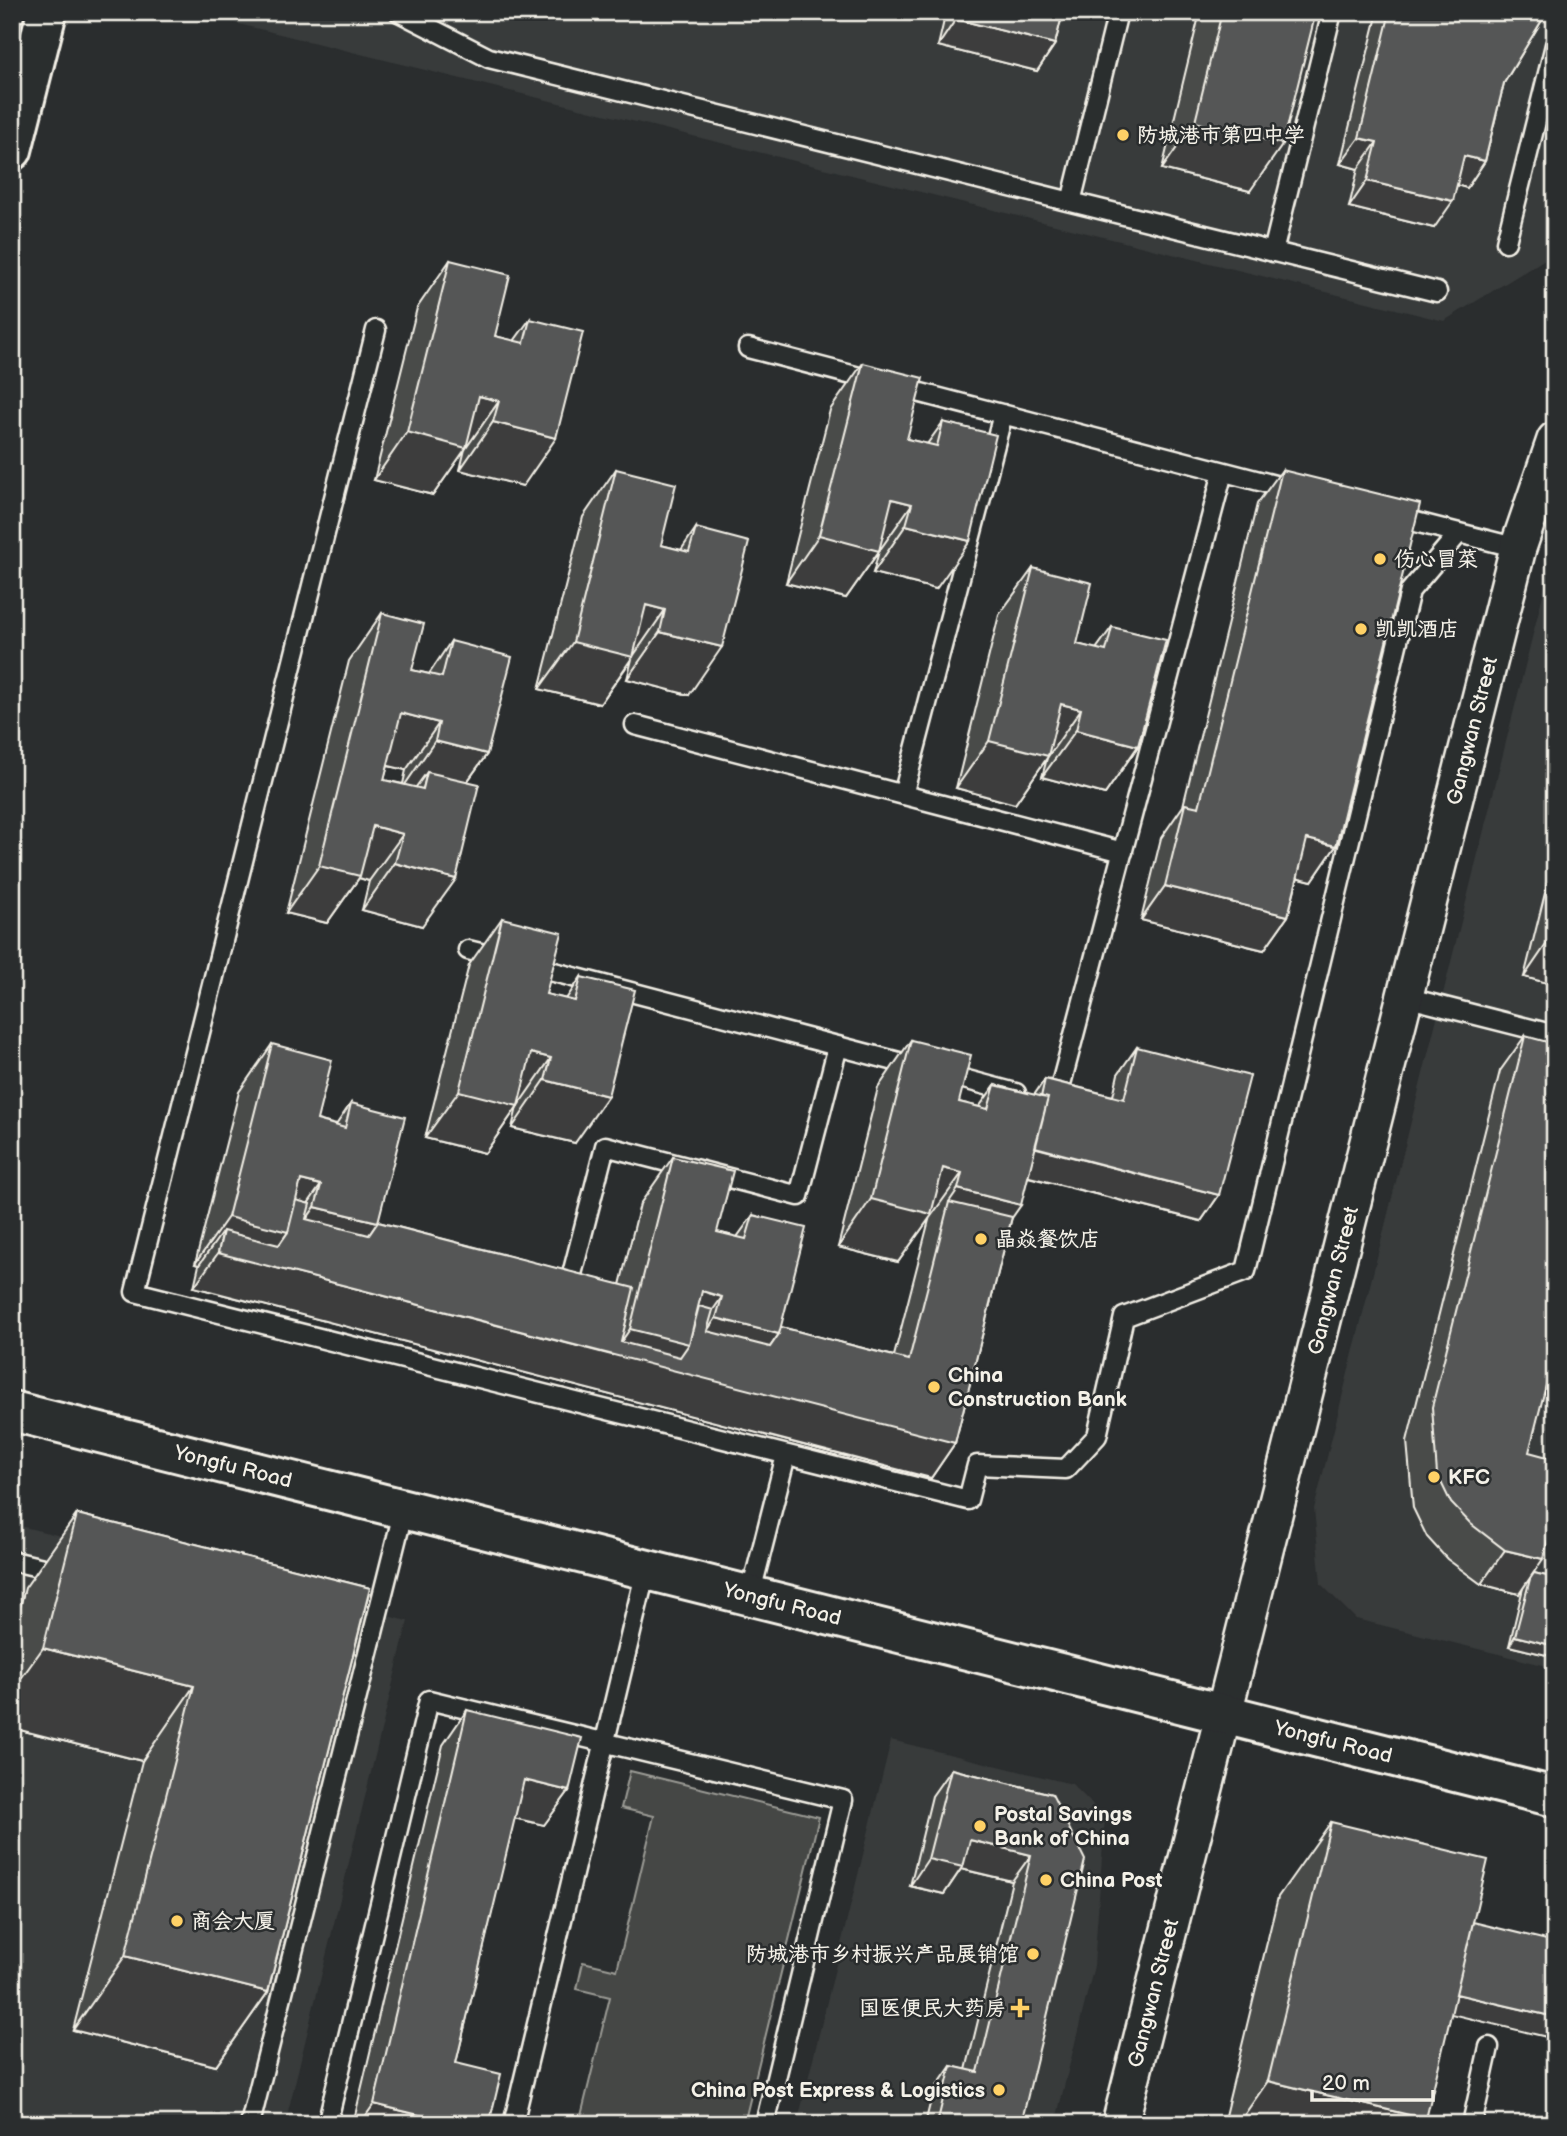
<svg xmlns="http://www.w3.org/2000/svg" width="1567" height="2136" font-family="'Balsamiq Sans','LXGW WenKai TC',sans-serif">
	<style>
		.built { fill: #373a3a }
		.green { fill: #444645; stroke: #9c9c96; stroke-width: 2 }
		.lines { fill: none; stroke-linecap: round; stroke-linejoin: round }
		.lane-casing { stroke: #f4f1e8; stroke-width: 23 }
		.street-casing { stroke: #f4f1e8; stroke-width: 40 }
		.secondary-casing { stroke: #f4f1e8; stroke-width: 44 }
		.lane { stroke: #2a2d2e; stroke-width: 18 }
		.street { stroke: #2a2d2e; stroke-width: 35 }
		.secondary { stroke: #2a2d2e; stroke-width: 38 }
		.wall { fill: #494b4a; stroke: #f4f1e8; stroke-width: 2; fill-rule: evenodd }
		.shaded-wall { fill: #3c3d3c; stroke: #f4f1e8; stroke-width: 2 }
		.building { fill: #555756; stroke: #f4f1e8; stroke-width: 2 }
		.poi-dot { fill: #ffd166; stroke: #2a2d2e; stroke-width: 2.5 }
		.labels { text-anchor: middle; stroke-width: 5; stroke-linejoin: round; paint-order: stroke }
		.poi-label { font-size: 21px; font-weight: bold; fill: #f4f1e8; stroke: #2a2d2e; text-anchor: start }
		.street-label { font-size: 21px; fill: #f4f1e8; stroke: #2a2d2e }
	</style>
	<rect width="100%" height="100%" fill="#2a2d2e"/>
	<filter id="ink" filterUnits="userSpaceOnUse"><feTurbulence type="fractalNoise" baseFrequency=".0143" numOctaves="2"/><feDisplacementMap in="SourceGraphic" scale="14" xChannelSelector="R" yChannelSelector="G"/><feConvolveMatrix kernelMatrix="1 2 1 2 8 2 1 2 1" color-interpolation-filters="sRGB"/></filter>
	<g filter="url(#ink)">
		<path class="built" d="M211 12H1555V253L1444 321 210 17Z
			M1555 546V1668L1356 1619 1321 1584 1314 1509Z
			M12 1524 408 1621 285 2124H12Z
			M891 1740 1072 1784 1105 1817 1094 1966 1055 2124H797Z"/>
		<path class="green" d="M630 1771 819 1817 744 2124H579L610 1997 577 1989 583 1962 617 1970 654 1816 621 1808Z"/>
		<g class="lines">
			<defs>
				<path id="lane" d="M399 12 489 58 1071 202
					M1118 12 1071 202 1437 292
					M1506 242 1555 45
					M1273 252 1332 12
					M376 330 135 1292 968 1500 977 1465 1066 1469 1097 1436 1124 1317 1246 1271 1410 591 1459 533
					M748 348 1294 490
					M1392 516 1518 548
					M635 725 1123 852
					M903 795 1003 414
					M468 950 501 958
					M531 966 918 1067
					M1405 997 1555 1035
					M945 1074 1016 1093
					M1056 1103 1223 472
					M570 1282 605 1146 799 1196 838 1046
					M12 1564 13 1561 60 1572
					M750 1596 786 1455
					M250 2124 404 1509
					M327 2124 429 1700 843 1800 765 2124
					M513 2124 646 1570
					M1472 2124 1489 2047"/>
				<g id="street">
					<path id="s1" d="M1120 2124 1518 548 1555 440"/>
				</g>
				<g id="secondary">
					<path d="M12 150 47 12"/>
					<path id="s2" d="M12 1411 1555 1797"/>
				</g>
			</defs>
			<use href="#lane" class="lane-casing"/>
			<use href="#street" class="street-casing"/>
			<use href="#secondary" class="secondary-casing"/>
			<use href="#lane" class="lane"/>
			<use href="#street" class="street"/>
			<use href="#secondary" class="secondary"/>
		</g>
		<path class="wall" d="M946 12H1063L1055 44 1037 71 938 46Z
			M1200 12H1316L1250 191 1162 169Z
			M1378 12H1547L1504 83 1485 161 1467 188 1457 185 1434 228 1349 207 1358 169 1340 164Z
			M450 260 495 336 514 341 530 319 523 486 460 470 465 449 433 495 374 480 417 308Z
			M863 363 907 439 927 444 943 422 936 589 873 573 879 551 846 598 786 583 830 410Z
			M616 469 661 545 681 550 696 528 689 695 627 679 632 659 600 704 539 689 583 517Z
			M1282 470 1336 846 1312 881 1298 877 1288 916 1264 950 1141 920 1161 838 1183 806 1257 504Z
			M1033 568 1077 644 1096 649 1112 627 1138 746 1105 794 1042 777 1047 758 1015 804 956 788 999 615Z
			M382 613 412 670 429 674 451 641 487 754 467 782 422 926 362 910 369 881 359 878 327 923 286 913 349 661ZM388 766 406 770 403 784 384 780Z
			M1555 853V985L1524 977Z
			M502 918 546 994 566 999 581 977 575 1143 512 1128 517 1107 485 1153 425 1138 469 965Z
			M1525 1036 1529 1452 1534 1573 1555 1578V1657L1509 1646 1523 1588 1519 1594 1481 1584 1447 1559 1427 1537 1413 1508 1407 1441 1500 1071Z
			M911 1040 959 1102 979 1107 995 1085 1034 1095 1045 1079 1113 1096 1118 1074 1137 1047 1219 1195 1201 1221 1028 1177 1012 1217 955 1443 931 1478 194 1287 199 1265 195 1264 239 1092 272 1044 317 1120 336 1125 351 1103 378 1222 620 1285 640 1204 673 1157 717 1232 737 1237 753 1215 781 1327 894 1356 929 1220H928L898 1262 838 1247 878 1088Z
			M77 1514 370 1588 268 1992 216 2066 73 2030 142 1761 12 1728V1638L25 1588Z
			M467 1710 569 1791 544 1825 514 1818 456 2063 489 2124H353L443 1745Z
			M951 1769 1052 1794 1021 2124H925L933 2092 951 2066 966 2070 1012 1881 961 1869 944 1894 910 1886 932 1796Z
			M1331 1822 1451 2014 1422 2124H1223L1278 1897Z"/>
		<path class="shaded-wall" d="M956 19 1055 44 1037 71 938 46Z
			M1195 122 1283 144 1250 191 1162 169Z
			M1359 138 1377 142 1358 169 1340 164Z
			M1464 156 1485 161 1467 188 1445 182Z
			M1367 181 1453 201 1434 228 1349 207Z
			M479 396 499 401 433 495 374 480 407 432Z
			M493 422 556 438 523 486 460 470Z
			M892 499 912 504 846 598 786 583 819 535Z
			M906 525 970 541 936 589 873 573Z
			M646 605 665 610 600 704 539 689 573 642Z
			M660 632 722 647 689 695 627 679Z
			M1061 704 1081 709 1015 804 956 788 989 741Z
			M401 713 439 723 406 770 368 761Z
			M1076 730 1138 746 1105 794 1042 777Z
			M435 741 487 754 453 801 423 789 427 772 413 791 402 789Z
			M373 826 403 834 369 881 359 878 327 923 286 913 319 866Z
			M1307 839 1336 846 1312 881 1283 874Z
			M395 863 456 879 422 926 362 910Z
			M1165 886 1288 916 1264 950 1141 920Z
			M1548 942 1555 944V985L1524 977Z
			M531 1053 551 1058 485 1153 425 1138 459 1091Z
			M545 1080 608 1096 575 1143 512 1128Z
			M1029 1146 1219 1195 1201 1221 1010 1172Z
			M943 1168 962 1173 898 1262 838 1247 871 1199Z
			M301 1180 321 1185 265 1265 612 1355 630 1329 702 1291 722 1297 689 1344 955 1443 931 1478 194 1287 218 1253 223 1231 199 1265 195 1264 228 1217Z
			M958 1189 1021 1205 988 1252 949 1202Z
			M315 1207 378 1222 345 1270 282 1254Z
			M716 1318 779 1334 746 1382 683 1366Z
			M1505 1550 1543 1559 1519 1594 1481 1584Z
			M1515 1636 1555 1646V1657L1509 1646Z
			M43 1648 194 1686 142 1761 12 1728V1691Z
			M524 1780 569 1791 544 1825 500 1815Z
			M970 1840 1031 1855 1012 1881 961 1869 944 1894 910 1886 928 1859Z
			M125 1956 268 1992 216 2066 73 2030Z
			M1431 1988 1555 2017V2039L1418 2006Z
			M1268 2081 1426 2119 1422 2124H1238Z
			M374 2104 456 2124H360Z"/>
		<path class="building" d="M958 12H1063L1055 44 956 19Z
			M1222 12H1316L1283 144 1195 122Z
			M1390 12H1547L1504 83 1485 161 1464 156 1453 201 1367 181 1377 142 1359 138Z
			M450 260 510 275 495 336 524 343 530 319 583 332 556 438 493 422 499 401 479 396 466 448 407 432Z
			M863 363 923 378 907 439 937 446 943 422 996 435 970 541 906 525 912 504 892 499 879 551 819 535Z
			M616 469 676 484 661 545 689 552 696 528 749 542 722 647 660 632 665 610 646 605 633 657 573 642Z
			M1282 470 1420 504 1336 846 1307 839 1288 916 1165 886 1185 804 1199 807Z
			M1033 568 1092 583 1077 644 1106 651 1112 627 1166 640 1138 746 1076 730 1081 709 1061 704 1048 756 989 741Z
			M382 613 424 624 412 670 442 677 451 641 512 657 487 754 435 741 439 723 401 713 384 780 423 789 427 772 479 784 456 879 395 863 403 834 373 826 360 876 319 866Z
			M1555 915V944L1548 942Z
			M502 918 562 933 546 994 575 1001 581 977 635 990 608 1096 545 1080 551 1058 531 1053 518 1106 459 1091Z
			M1525 1036 1555 1044V1350L1529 1452 1555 1459V1512L1543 1559 1505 1550 1471 1524 1451 1503 1437 1474 1432 1407Z
			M911 1040 971 1055 959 1102 988 1109 995 1085 1048 1098 1021 1205 958 1189 962 1173 943 1168 931 1214 871 1199Z
			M272 1044 332 1060 317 1120 345 1128 351 1103 405 1117 378 1222 315 1207 321 1185 301 1180 288 1232 228 1217Z
			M1137 1047 1250 1076 1219 1195 1035 1147 1048 1098 1041 1097 1045 1079 1124 1099Z
			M673 1157 733 1171 717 1232 746 1239 753 1215 806 1228 779 1334 716 1318 722 1297 702 1291 689 1344 630 1329Z
			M296 1200 310 1204 306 1219 369 1235 378 1222 634 1288 621 1342 680 1357 689 1344 699 1306 713 1310 707 1331 770 1347 779 1334 781 1327 909 1360 949 1202 1012 1217 955 1443 218 1253 223 1231 279 1245 288 1232Z
			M77 1514 370 1588 268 1992 125 1956 194 1686 43 1648Z
			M1534 1573 1555 1578V1646L1515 1636 1530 1579Z
			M467 1710 582 1738 569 1791 524 1780 456 2063 501 2074 489 2124H456L374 2104Z
			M951 1769 1052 1794 1085 1860 1021 2124H937L951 2066 978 2072 1031 1855 970 1840 963 1867 928 1859Z
			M1331 1822 1488 1860 1426 2119 1268 2081Z
			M1473 1922 1555 1942V2017L1456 1994Z"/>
	</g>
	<g class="poi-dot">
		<circle cx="1123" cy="135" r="7"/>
		<circle cx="1380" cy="559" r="7"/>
		<circle cx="1361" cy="629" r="7"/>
		<circle cx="981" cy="1239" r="7"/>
		<circle cx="934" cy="1387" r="7"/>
		<circle cx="1434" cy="1477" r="7"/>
		<circle cx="980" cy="1826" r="7"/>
		<circle cx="1046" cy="1880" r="7"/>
		<circle cx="177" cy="1921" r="7"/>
		<circle cx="1033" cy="1954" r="7"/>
		<path d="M1016.5 1997.5h7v7h7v7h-7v7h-7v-7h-7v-7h7z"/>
		<circle cx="999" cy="2090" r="7"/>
	</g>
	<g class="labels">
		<g class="poi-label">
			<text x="1137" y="142">防城港市第四中学</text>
			<text x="1394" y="566">伤心冒菜</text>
			<text x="1375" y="636">凯凯酒店</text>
			<text x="995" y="1246">晶焱餐饮店</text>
			<text x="948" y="1382">China<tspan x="948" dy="24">Construction Bank</tspan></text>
			<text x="1448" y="1484">KFC</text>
			<text x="994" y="1821">Postal Savings<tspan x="994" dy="24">Bank of China</tspan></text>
			<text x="1060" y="1887">China Post</text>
			<text x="191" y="1928">商会大厦</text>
			<text x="1019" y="1961" text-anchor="end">防城港市乡村振兴产品展销馆</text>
			<text x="1006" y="2015" text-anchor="end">国医便民大药房</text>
			<text x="985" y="2097" text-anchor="end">China Post Express &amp; Logistics</text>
		</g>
		<g class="street-label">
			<text dy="7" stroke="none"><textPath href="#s1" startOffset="1437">Gangwan Street</textPath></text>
			<text dy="7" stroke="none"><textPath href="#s1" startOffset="870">Gangwan Street</textPath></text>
			<text dy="7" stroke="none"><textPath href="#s2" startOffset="228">Yongfu Road</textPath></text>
			<text dy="7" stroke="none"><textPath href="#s2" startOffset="794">Yongfu Road</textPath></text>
			<text dy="7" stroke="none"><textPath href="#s2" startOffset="1362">Yongfu Road</textPath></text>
			<text dy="7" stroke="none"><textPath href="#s1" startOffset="135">Gangwan Street</textPath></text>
		</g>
	</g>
	<rect width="1567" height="2136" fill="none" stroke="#2a2d2e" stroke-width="42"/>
	<rect x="21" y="21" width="1525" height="2094" fill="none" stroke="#f4f1e8" stroke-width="2.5" filter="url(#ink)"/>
	<path d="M1312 2090v10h121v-10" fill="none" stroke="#f4f1e8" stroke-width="3.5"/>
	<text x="1322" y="2090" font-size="21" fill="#f4f1e8" stroke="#2a2d2e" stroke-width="5" paint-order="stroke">20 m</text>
</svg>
